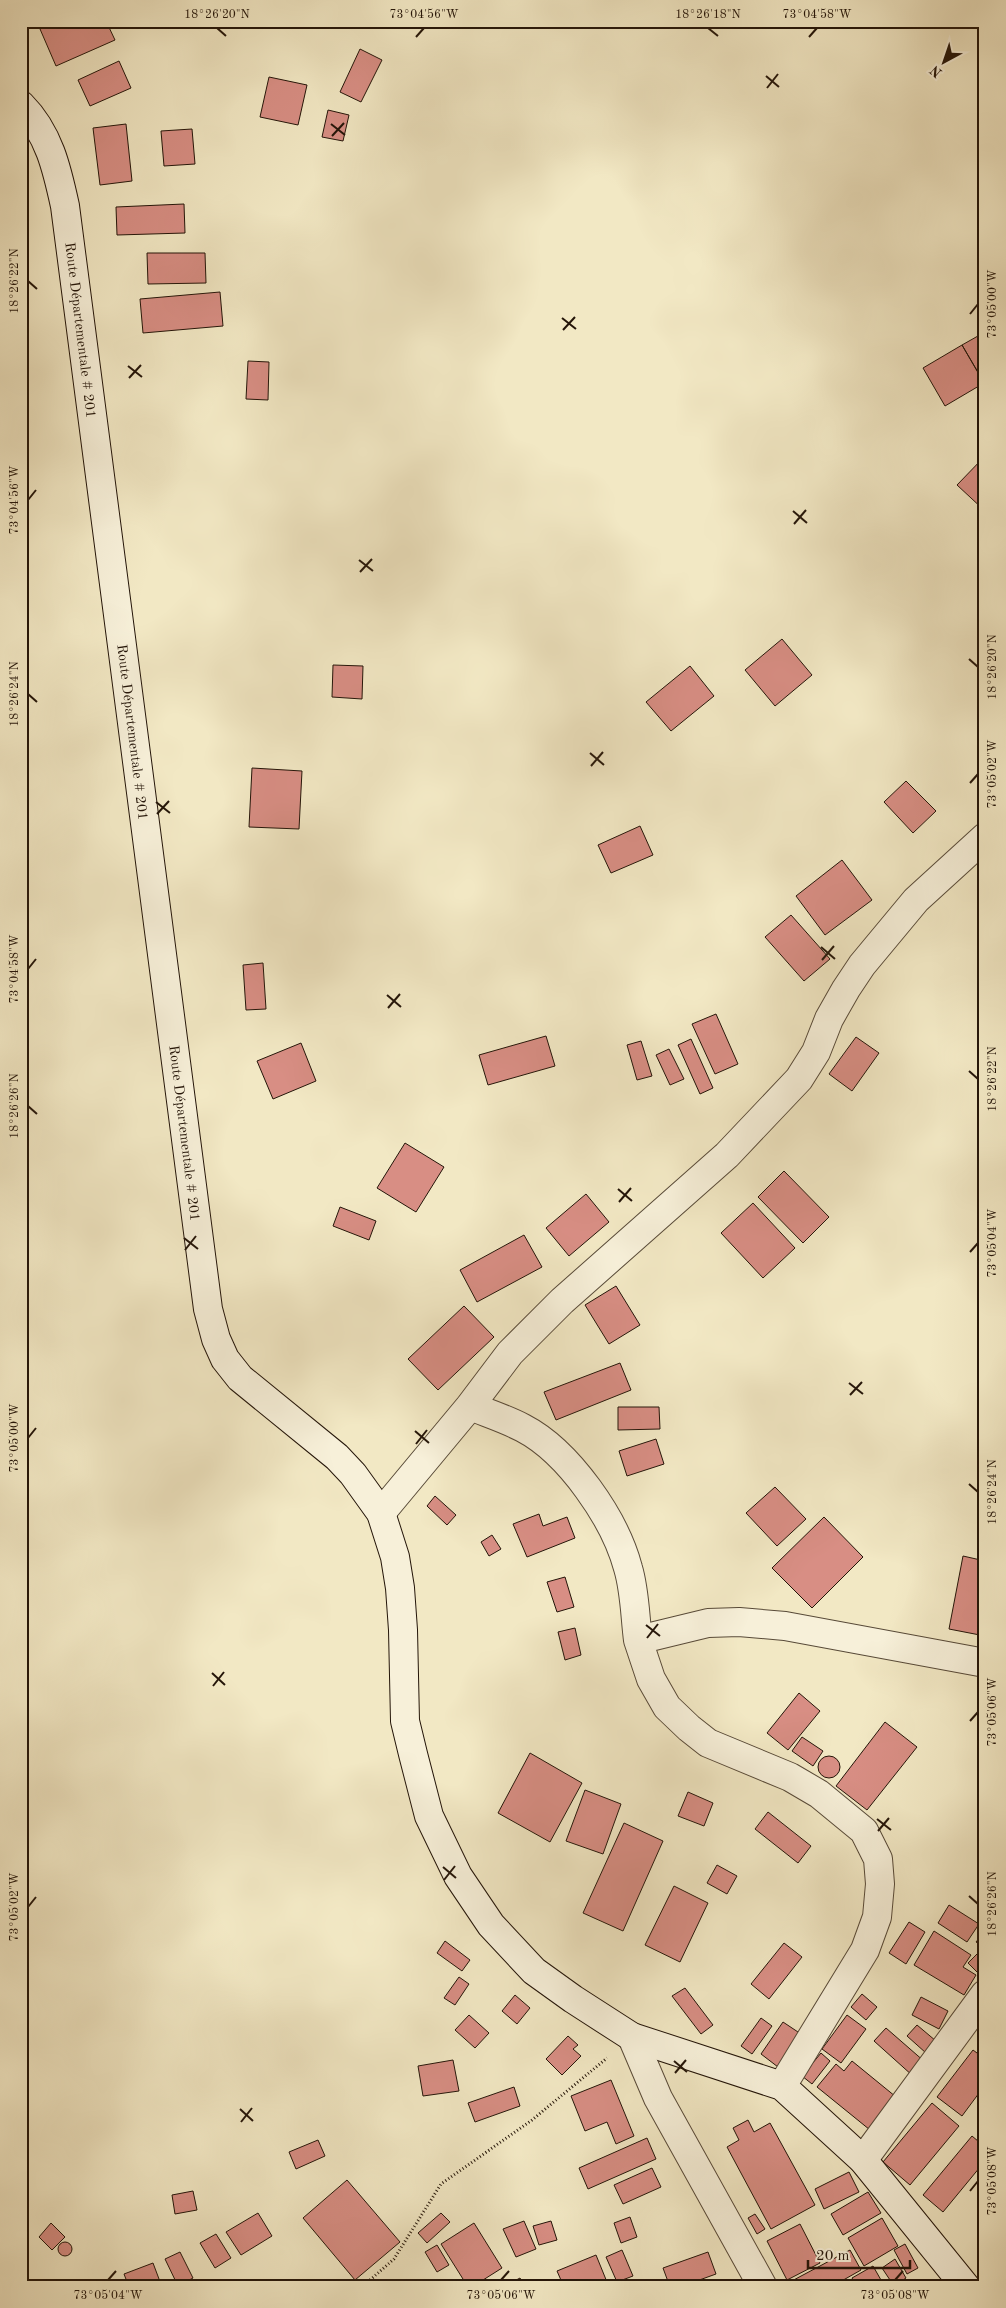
<svg xmlns="http://www.w3.org/2000/svg" width="1006" height="2308" font-family="'Old Standard TT',serif">
	<style>
		.building { fill: #d88e84; stroke: #241509 }
		.lines { fill: none; stroke-linecap: round; stroke-linejoin: round }
		.minor-casing { stroke: #584a38; stroke-width: 30 }
		.tertiary-casing { stroke: #584a38; stroke-width: 30 }
		.secondary-casing { stroke: #241509; stroke-width: 30 }
		.path { stroke: #241509; stroke-width: 3; stroke-dasharray: 1 2.5; stroke-linecap: butt }
		.minor { stroke: #f7f0d9; stroke-width: 28 }
		.tertiary { stroke: #f7f0d9; stroke-width: 28 }
		.secondary { stroke: #f7f0d9; stroke-width: 28 }
		.ticks { fill: none; stroke: #241509; stroke-width: 2 }
		.labels { text-anchor: middle; stroke-width: 4.5; stroke-linejoin: round; paint-order: stroke }
		.street-label { font-size: 14px; fill: #241509; stroke: #f7f0d9 }
		.neatline { fill: none; stroke: #241509; stroke-width: 2 }
		.ticks-label { font-size: 12px; text-anchor: middle; fill: #241509 }
	</style>
	<rect width="100%" height="100%" fill="#f2e8c4"/>
	<filter id="stains"><feTurbulence type="fractalNoise" baseFrequency=".004" numOctaves="4"/><feColorMatrix values="0 0 0 0 .2 0 0 0 0 .09 0 0 0 0 .02 0 0 0 .5 -.17"/></filter>
	<radialGradient id="worn" r=".72"><stop offset=".6" stop-color="#630" stop-opacity="0"/><stop offset="1" stop-color="#630" stop-opacity=".3"/></radialGradient>
	<path class="building" d="M57 21H106L115 40 56 66 40 29Z
		M360 49 382 60 361 102 340 92Z
		M119 61 131 88 90 106 78 80Z
		M269 77 307 85 298 125 260 117Z
		M328 110 349 115 343 141 322 137Z
		M126 124 132 181 100 185 93 128Z
		M192 129 195 164 164 166 161 131Z
		M184 204 185 233 117 235 116 207Z
		M147 253H205L206 283 148 284Z
		M220 292 223 326 143 333 140 299Z
		M985 332V384L962 345Z
		M962 345 984 383 945 406 923 368Z
		M248 361 269 362 268 400 246 399Z
		M985 456V511L957 485Z
		M782 639 812 675 775 706 745 670Z
		M333 665 363 666 362 699 332 697Z
		M690 666 714 696 671 731 646 702Z
		M252 768 302 771 299 829 249 827Z
		M906 781 936 811 913 833 884 802Z
		M640 826 653 855 611 873 598 845Z
		M842 860 872 900 825 935 796 896Z
		M791 915 830 959 804 981 765 937Z
		M263 963 266 1009 246 1010 243 965Z
		M716 1014 738 1064 715 1074 692 1024Z
		M546 1036 555 1066 488 1085 479 1055Z
		M856 1037 879 1053 852 1091 829 1074Z
		M691 1039 713 1088 700 1094 678 1045Z
		M641 1041 652 1076 637 1080 627 1045Z
		M301 1043 316 1081 273 1099 257 1061Z
		M669 1049 684 1079 670 1085 656 1055Z
		M405 1143 444 1167 416 1212 377 1188Z
		M784 1171 829 1217 803 1243 758 1197Z
		M586 1194 609 1222 569 1256 546 1228Z
		M753 1203 795 1248 763 1278 721 1233Z
		M340 1207 376 1221 369 1240 333 1226Z
		M524 1235 542 1267 477 1302 460 1270Z
		M616 1286 640 1325 609 1344 585 1305Z
		M464 1306 494 1337 438 1390 408 1359Z
		M620 1363 631 1390 556 1420 544 1392Z
		M618 1407H659L660 1429 618 1430Z
		M656 1439 664 1464 627 1476 619 1451Z
		M775 1487 806 1519 777 1546 746 1513Z
		M435 1496 456 1515 447 1525 427 1506Z
		M539 1514 543 1526 567 1517 575 1538 527 1557 513 1524Z
		M824 1517 863 1557 812 1608 772 1568Z
		M492 1535 501 1549 489 1556 481 1542Z
		M963 1556 985 1561V1636L949 1629Z
		M565 1577 574 1607 557 1612 547 1582Z
		M575 1628 581 1655 565 1660 558 1632Z
		M799 1693 820 1711 788 1750 767 1733Z
		M885 1722 917 1747 867 1810 836 1786Z
		M802 1737 823 1751 813 1766 792 1751Z
		M530 1753 582 1783 550 1842 498 1813Z
		M818 1767a11 11 0 1 1 22 0a11 11 0 1 1-22 0Z
		M585 1790 621 1804 603 1854 566 1841Z
		M688 1792 713 1803 704 1826 678 1816Z
		M768 1812 811 1846 798 1863 755 1829Z
		M624 1823 663 1841 623 1931 583 1913Z
		M717 1865 737 1876 727 1894 707 1883Z
		M674 1886 708 1903 680 1962 645 1945Z
		M949 1905 979 1924 967 1942 938 1923Z
		M909 1922 925 1932 906 1964 889 1953Z
		M934 1931 971 1955 963 1967 976 1975 964 1995 914 1965Z
		M985 1931V1948L976 1942Z
		M445 1941 470 1960 462 1971 437 1953Z
		M784 1943 802 1957 769 1999 751 1984Z
		M978 1953 985 1960V1974L982 1977 968 1963Z
		M459 1977 469 1984 455 2005 444 1998Z
		M685 1988 713 2025 701 2034 672 1996Z
		M862 1994 877 2007 866 2020 851 2007Z
		M515 1995 530 2008 517 2024 502 2011Z
		M921 1997 948 2011 939 2029 912 2015Z
		M985 2007V2031L974 2022Z
		M469 2015 489 2033 475 2048 455 2030Z
		M847 2015 866 2029 841 2063 822 2049Z
		M761 2018 772 2026 752 2054 741 2046Z
		M783 2022 801 2034 778 2067 761 2054Z
		M917 2025 936 2041 926 2053 907 2036Z
		M886 2028 925 2062 913 2076 874 2041Z
		M568 2036 578 2045 573 2049 581 2056 562 2075 546 2059Z
		M973 2050 985 2059V2085L962 2116 937 2097Z
		M821 2053 830 2061 812 2084 802 2076Z
		M453 2060 459 2091 423 2096 418 2066Z
		M852 2061 901 2101 875 2134 817 2087 836 2064 844 2071Z
		M611 2080 634 2136 616 2144 607 2122 585 2131 571 2096Z
		M514 2087 520 2106 475 2122 468 2103Z
		M932 2103 959 2126 910 2185 883 2162Z
		M748 2120 754 2132 770 2123 815 2205 771 2229 727 2147 739 2140 733 2128Z
		M972 2136 985 2147V2161L943 2212 923 2195Z
		M647 2138 656 2159 588 2189 579 2168Z
		M318 2140 325 2156 296 2169 289 2152Z
		M652 2168 661 2187 623 2204 614 2185Z
		M849 2172 859 2192 824 2209 815 2189Z
		M347 2180 400 2242 355 2280 303 2218Z
		M193 2191 197 2210 175 2214 172 2195Z
		M868 2192 881 2213 843 2235 831 2214Z
		M258 2213 272 2236 241 2255 226 2232Z
		M441 2213 450 2222 427 2243 418 2233Z
		M755 2214 765 2229 757 2234 748 2218Z
		M630 2217 637 2237 621 2243 614 2223Z
		M882 2218 898 2246 864 2266 848 2238Z
		M524 2221 536 2249 516 2257 503 2229Z
		M551 2221 557 2240 539 2245 533 2226Z
		M51 2223 65 2237 52 2250 39 2237Z
		M474 2223 502 2268 472 2287H468L441 2244Z
		M800 2224 820 2263 787 2280 767 2241Z
		M216 2234 231 2258 215 2268 200 2243Z
		M58 2249a7 7 0 1 1 14 0a7 7 0 1 1-14 0Z
		M905 2244 918 2268 907 2274 894 2250Z
		M437 2245 449 2265 437 2272 425 2252Z
		M622 2250 633 2276 617 2282 606 2257Z
		M850 2250 861 2270 831 2287H790L788 2283Z
		M180 2252 193 2278 178 2286 165 2259Z
		M708 2252 716 2274 680 2287H670L663 2268Z
		M596 2255 609 2287H564L557 2271Z
		M895 2259 906 2278 894 2286 882 2268Z
		M153 2263 162 2287H129L124 2274Z
		M873 2266 885 2287H857L852 2278Z
		M520 2278 525 2287H503Z
		M120 2280 123 2287H104Z
		M716 2282 717 2287H693Z"/>
	<g class="lines">
		<defs>
			<path id="minor" d="M470 1406C487 1413 506 1419 523 1428 569 1452 615 1519 628 1568 635 1591 635 1617 638 1640L708 1623 739 1622 785 1626 985 1663
				M381 1513 470 1406 510 1353 562 1301 727 1155 799 1079 816 1052 829 1019 846 989 862 965 916 900 985 837
				M638 1640 651 1679 667 1707 689 1728 708 1743 790 1777 819 1794 864 1831 878 1859 880 1884 877 1917 865 1950 782 2086
				M863 2160 985 1994"/>
			<path id="tertiary" d="M632 2037 658 2098 763 2287"/>
			<path id="secondary" d="M21 105C49 133 57 169 65 206L208 1309 216 1339 225 1359 240 1378 337 1457 353 1474 381 1513 395 1557 400 1588 403 1630 405 1721 413 1754 429 1816 458 1876 491 1925 534 1971 573 1999 632 2037 782 2086 863 2160 966 2287"/>
		</defs>
		<use href="#minor" class="minor-casing"/>
		<use href="#tertiary" class="tertiary-casing"/>
		<use href="#secondary" class="secondary-casing"/>
		<path class="path" d="M362 2287 394 2259 441 2184 532 2120 607 2058"/>
		<use href="#minor" class="minor"/>
		<use href="#tertiary" class="tertiary"/>
		<use href="#secondary" class="secondary"/>
	</g>
	<path class="ticks" d="M217 28 226 36M708 28 718 36M416 37 424 28M809 37 817 28M766 76 779 87M767 88 778 74M331 124 345 135M332 136 344 123M28 281 37 289M970 314 978 304M562 318 576 329M563 330 575 317M128 366 142 377M129 378 141 365M28 500 36 490M793 511 807 523M794 524 806 510M359 560 373 571M360 572 372 559M969 659 978 667M28 694 37 702M590 753 604 765M591 766 603 752M970 783 978 774M156 802 170 813M157 814 169 801M821 947 835 959M822 960 834 946M28 969 36 959M387 995 401 1007M388 1008 400 994M969 1071 978 1079M28 1106 37 1114M618 1189 632 1201M619 1202 631 1188M184 1238 198 1249M185 1250 196 1236M970 1252 978 1243M849 1383 863 1394M850 1395 862 1382M415 1431 429 1443M28 1438 36 1428M416 1444 427 1430M969 1484 978 1492M646 1625 660 1636M647 1638 658 1624M212 1673 225 1685M213 1686 224 1672M970 1721 978 1712M877 1819 891 1830M878 1831 889 1818M443 1867 456 1878M444 1880 455 1866M969 1896 978 1904M28 1907 36 1897M674 2061 687 2072M675 2073 686 2060M240 2109 253 2121M241 2122 252 2108M970 2191 978 2181M108 2280 116 2271M501 2280 509 2271M895 2280 903 2271"/>
	<g class="labels">
		<g class="street-label">
			<text transform="translate(81 330) rotate(83)" y="5">Route Départementale # 201</text>
			<text transform="translate(133 732) rotate(83)" y="5">Route Départementale # 201</text>
			<text transform="translate(185 1133) rotate(83)" y="5">Route Départementale # 201</text>
		</g>
	</g>
	<rect width="1006" height="2308" fill="none" stroke="#f2e8c4" stroke-width="55"/>
	<g transform="translate(944 62) rotate(220)" stroke="#f7f0d9" stroke-width="4" paint-order="stroke">
	<path d="M0-4L9 19L0 12L-9 19Z" fill="#241509"/>
	<text y="-8" font-size="14" font-weight="bold" text-anchor="middle" fill="#241509">N</text>
	</g>
	<path d="M808 2260v8h102v-8" fill="none" stroke="#241509" stroke-width="2.5"/>
	<text x="816" y="2260" font-size="15" fill="#241509" stroke="#f7f0d9" stroke-width="4" paint-order="stroke">20 m</text>
	<rect x="28" y="28" width="950" height="2252" class="neatline"/>
	<g class="ticks-label">
		<text x="217" y="18">18°26'20"N</text>
		<text x="424" y="18">73°04'56"W</text>
		<text x="708" y="18">18°26'18"N</text>
		<text x="817" y="18">73°04'58"W</text>
		<text transform="translate(14 281) rotate(-90)" y="4">18°26'22"N</text>
		<text transform="translate(992 304) rotate(-90)" y="4">73°05'00"W</text>
		<text transform="translate(14 500) rotate(-90)" y="4">73°04'56"W</text>
		<text transform="translate(992 667) rotate(-90)" y="4">18°26'20"N</text>
		<text transform="translate(14 694) rotate(-90)" y="4">18°26'24"N</text>
		<text transform="translate(992 774) rotate(-90)" y="4">73°05'02"W</text>
		<text transform="translate(14 969) rotate(-90)" y="4">73°04'58"W</text>
		<text transform="translate(992 1079) rotate(-90)" y="4">18°26'22"N</text>
		<text transform="translate(14 1106) rotate(-90)" y="4">18°26'26"N</text>
		<text transform="translate(992 1243) rotate(-90)" y="4">73°05'04"W</text>
		<text transform="translate(14 1438) rotate(-90)" y="4">73°05'00"W</text>
		<text transform="translate(992 1492) rotate(-90)" y="4">18°26'24"N</text>
		<text transform="translate(992 1712) rotate(-90)" y="4">73°05'06"W</text>
		<text transform="translate(992 1904) rotate(-90)" y="4">18°26'26"N</text>
		<text transform="translate(14 1907) rotate(-90)" y="4">73°05'02"W</text>
		<text transform="translate(992 2181) rotate(-90)" y="4">73°05'08"W</text>
		<text x="108" y="2299">73°05'04"W</text>
		<text x="501" y="2299">73°05'06"W</text>
		<text x="895" y="2299">73°05'08"W</text>
	</g>
	<rect width="100%" height="100%" filter="url(#stains)"/>
	<rect width="100%" height="100%" fill="url(#worn)"/>
</svg>
